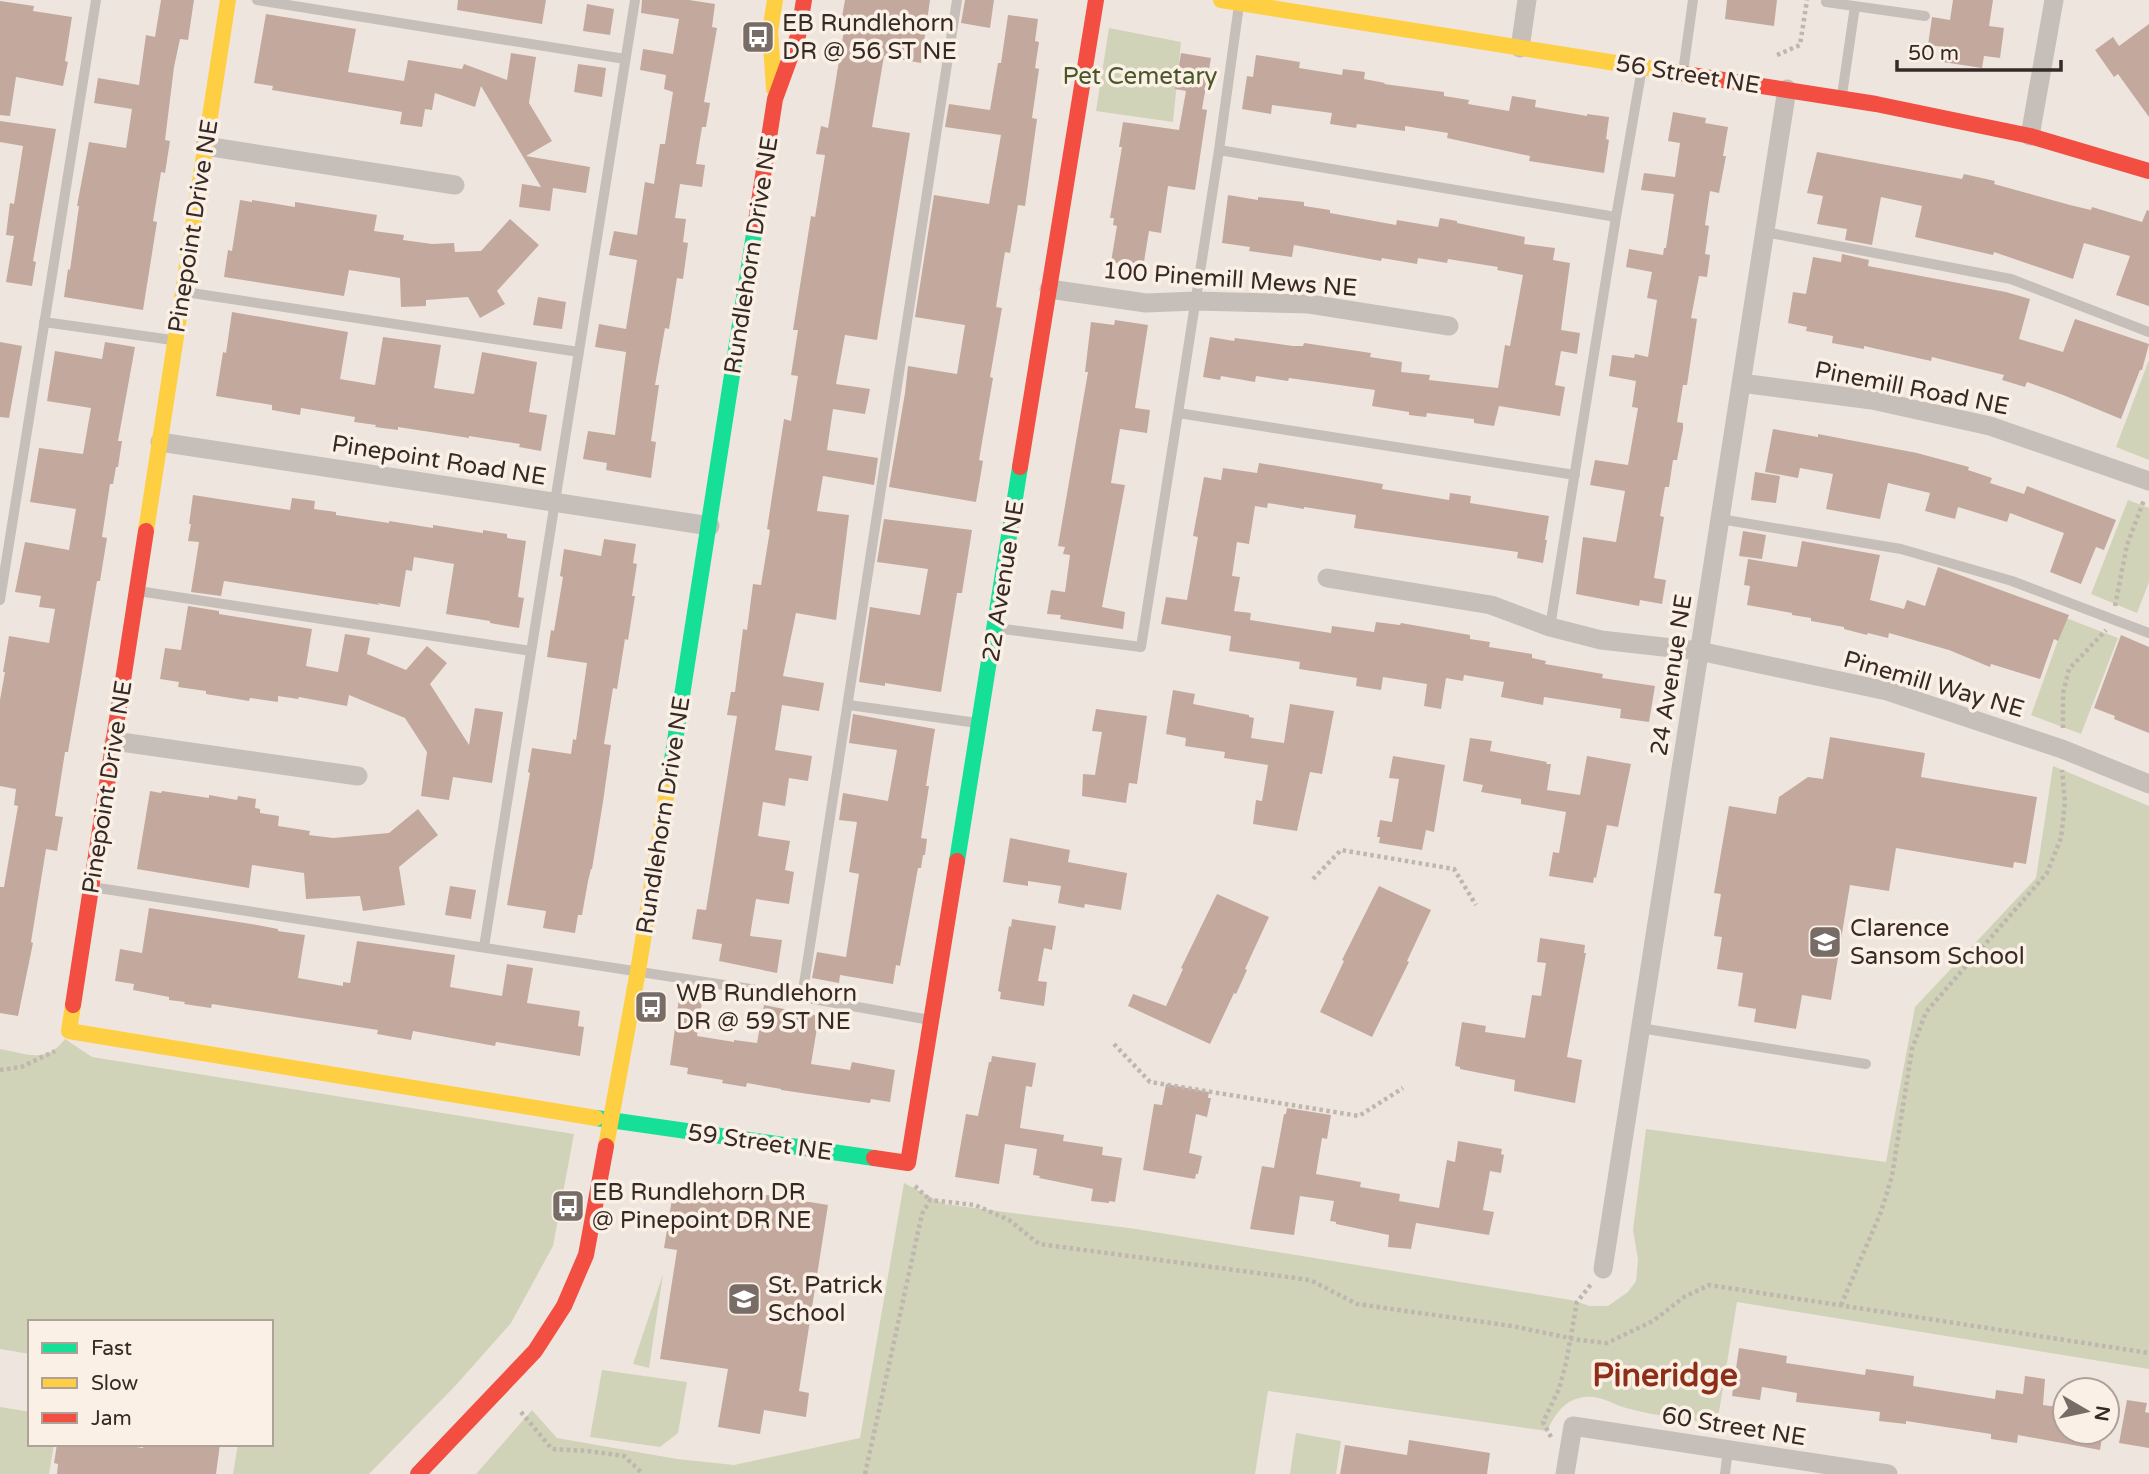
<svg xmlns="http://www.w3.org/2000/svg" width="2149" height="1474" font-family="'Varela Round',sans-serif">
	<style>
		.green { fill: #d0d3b7 }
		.building { fill: #c3a89e }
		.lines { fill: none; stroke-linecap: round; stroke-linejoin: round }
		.path { stroke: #bfb6b0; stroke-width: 4.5; stroke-dasharray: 3.5 3.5; stroke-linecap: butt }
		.lane { stroke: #c6beb8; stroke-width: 10 }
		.street { stroke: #c6beb8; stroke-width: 19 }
		.fast { stroke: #16e098; stroke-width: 16 }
		.slow { stroke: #ffcf43; stroke-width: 16 }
		.jam { stroke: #f24e42; stroke-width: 16 }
		.labels { text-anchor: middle; stroke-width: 7; stroke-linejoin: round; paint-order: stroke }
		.poi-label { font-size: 24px; fill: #372a26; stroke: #fbf0e5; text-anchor: start }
		.street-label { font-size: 24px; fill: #372a26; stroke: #fbf0e5 }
		.park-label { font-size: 24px; fill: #485727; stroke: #fbf0e5 }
		.district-label { font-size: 32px; font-weight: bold; fill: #8d2e18; stroke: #fbf0e5 }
	</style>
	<rect width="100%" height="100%" fill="#eee6de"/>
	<path class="green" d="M1109 28 1181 42 1173 122 1096 111Z
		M2149 360V460L2116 447Z
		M2128 500 2149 508V582L2137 613 2091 594Z
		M2066 618 2118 638 2081 734 2031 715Z
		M2053 766 2149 806V1369L1737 1302 1717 1424C1687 1419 1655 1416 1626 1408 1613 1404 1599 1395 1585 1397 1564 1399 1555 1415 1547 1431L1268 1391 1255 1474H476L532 1410 557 1438 677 1459 734 1465 860 1438 904 1183 944 1204 1136 1229 1571 1300 1590 1306H1608L1628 1292 1636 1281 1638 1260 1633 1230 1646 1129 1886 1162 1915 1007 2036 878Z
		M65 1039 92 1057 574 1134 553 1246 511 1323 456 1385 369 1474H233L238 1444H271V1322H30V1354L0 1349V1049C28 1054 46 1064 65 1039Z
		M663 1274 649 1368 633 1364Z
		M602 1370 687 1382 678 1433 660 1447 590 1437Z
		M0 1407 30 1412V1444H54L49 1474H0Z
		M1296 1433 1341 1441 1336 1474H1290Z"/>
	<path class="building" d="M161 0H194L188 40 180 39 174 67 165 140 170 141 165 173 161 172 153 221 157 222 143 310 64 297 68 269 70 270 79 206H77L89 142 126 148 132 109 94 103 98 78 139 85 146 35 155 37Z
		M458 0H546L542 24 457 10Z
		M642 0H689L715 4 712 27 717 28 704 102 710 103 706 127H702L696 164 705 165 702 187 680 184 675 218 686 219 683 242 688 243 683 279 677 278 669 329 665 328 655 385H659L651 441 656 442 651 478 606 470 607 463 583 459 588 431 615 435 626 352 595 347 599 324 626 329 637 260 609 255 614 231 637 235 645 182 654 184 660 144H665L673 92 664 89 666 75 640 70 643 49 673 54 679 19 641 13Z
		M845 0H930L921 63 884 56 872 127 910 133 877 340 845 335 836 384 870 389 865 414 833 409 827 450 878 458 874 485 823 476 817 511 849 515 836 620 796 613 783 676 824 683 819 711 782 705 775 750 812 756 808 781 789 778 785 806 763 802 758 836 790 841 785 870 794 872 789 904 756 899 750 936 782 940 777 973 719 961 722 944 692 939 697 909 706 910 737 716 727 715 731 692H735L743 629 747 630 753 584 761 585 770 530 767 529 784 419 791 421 798 376 791 375 798 330H793L811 216 815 217 825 155 816 154 821 126 828 128 846 18 842 17Z
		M965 0H994L990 28 961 23Z
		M1727 0H1777L1774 26 1725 19Z
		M1953 0H1993L1989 26 2004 28 2000 58 1984 56 1982 68 1943 62 1945 47 1928 45 1932 17 1950 20Z
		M0 1 34 6 33 11 72 17 65 61 68 62 63 86 16 77 10 116 0 115Z
		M587 4 614 9 610 35 583 31Z
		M266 14 356 29 348 72 404 81 408 60 462 69 464 64 507 80 511 53 536 57 529 103 552 141 526 156 590 167 586 193 553 188 550 211 519 207 522 184 541 187 481 86 475 107 435 93 432 110 425 109 422 127 400 124 402 112 272 90 273 86 254 83Z
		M1008 15 1038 19 1035 41 1039 42 1035 68 1039 69 1032 118 1037 119 1025 206 1018 205 1010 253 1005 252 996 307 1002 308 990 377 993 378 979 460 983 461 976 502 889 487 905 393 908 366 957 374 965 325 915 317 934 195 989 204 1001 135 945 127 949 104 990 110 998 63H1001Z
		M2149 24V117L2118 74 2114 77 2095 50 2113 37 2119 46Z
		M1181 53 1211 58 1202 109 1207 110 1195 190 1168 186 1161 233 1149 231 1143 268 1111 262 1117 226 1113 225 1114 218H1110L1122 147H1119L1123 122 1179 130 1186 91 1175 89Z
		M1256 55 1300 62 1299 68 1342 75 1343 69 1365 72 1364 79 1385 83 1384 84 1444 92V96L1469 100 1468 104 1509 111 1512 96 1536 100 1535 107 1587 116V114L1609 117 1606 139 1609 140 1604 173 1529 161 1530 156 1447 138 1448 133 1405 126V131L1357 124 1356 128 1330 124 1332 113 1272 105 1271 114 1242 109 1247 76 1253 77Z
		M578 64 606 68 602 97 574 92Z
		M1673 112 1706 118 1705 123 1728 127 1723 156H1726L1719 193 1710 191 1705 225 1709 226 1705 254 1710 255 1707 277 1699 276 1691 318 1697 319 1687 385H1683L1677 422 1683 423V429L1677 460H1673L1669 487H1665L1660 516 1664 517 1654 578 1666 580 1662 604 1640 600 1639 606 1576 594 1583 537 1616 542 1625 491 1590 485 1595 460 1628 465 1638 408 1632 407 1636 381 1609 376 1612 355 1634 358 1635 354 1648 357 1657 300 1647 298 1652 272 1626 267 1629 249 1663 255 1664 248H1666L1674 194 1641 190 1644 173 1675 177 1680 143 1668 141Z
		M0 121 56 129 33 261 36 262 32 286 6 282 14 236 6 235 10 203 14 204 23 146 0 142Z
		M1817 152 1962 179 1964 174 1995 181 1994 184 2070 205 2091 210 2092 207 2142 222 2147 210 2149 211V306L2116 295 2130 256 2084 243 2073 279 1994 252 1993 255 1915 237 1922 206 1881 197 1872 245 1845 240 1847 229 1817 224 1823 196 1807 193Z
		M1228 195 1258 200V197L1304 202V206L1330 210V213L1396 225 1397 220 1438 227 1440 218 1457 221V223L1525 237 1524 244 1555 248 1553 260 1570 263 1561 330 1580 333 1577 354 1561 351 1555 385 1565 387 1560 416 1499 406 1494 426 1474 423V419L1427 413 1426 417 1409 415V412L1372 406 1375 390 1289 378 1288 381 1256 376 1255 382 1221 376 1220 380 1203 377 1210 337 1234 341 1235 338 1293 346H1303L1304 343 1371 353 1370 357 1402 362 1401 372 1430 375 1429 380 1498 388 1505 345 1510 346 1523 275 1497 270 1498 267 1448 259 1447 263 1418 258 1417 264 1382 258 1381 261 1294 245 1292 257 1249 251 1250 247 1222 243Z
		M240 200 252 202V200L295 207V202L377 215 374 231 404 235 403 240 432 244 454 243 455 252 481 251 510 219 539 245 497 291 505 304 480 318 468 297 426 300V306L401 307 400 278 349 270 344 296 224 277 228 250 232 251Z
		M1842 254 1869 260 1868 266 2006 292 2030 299 2019 339 2063 352 2075 319 2149 344 2142 370H2140L2121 419 2063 395 2027 382 2025 387 2002 380 2004 375 1932 357 1931 361 1864 346V349L1832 343 1833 336 1806 331 1807 327 1788 323 1793 292 1806 294 1813 257 1841 262Z
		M538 297 566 302 562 329 533 325Z
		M232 312 348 332 340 379 375 385 383 337 441 345 434 388 474 394 482 352 537 362 529 412 547 415 541 451 519 447 520 444 469 436V438L398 427V430L375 427 376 425 354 422 355 417 301 408 300 415 272 410V405L216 396 223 352 226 353Z
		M1115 320 1148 325 1135 408 1150 410 1147 433 1120 429 1111 483 1125 485 1102 607 1125 612 1123 629 1060 619 1061 615 1047 614 1051 590 1065 592 1070 555 1063 554 1065 547 1058 546 1088 372H1085L1091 322 1114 325Z
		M0 342 22 346 9 418 0 417Z
		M105 342 135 347 118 441H122L118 467H116L113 484H110L102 537 107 538 100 581H97L80 683 68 752H65L55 816 63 817 57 851 46 849 31 942 33 943 18 1016 0 1013V887H4L18 806 14 805 16 789 0 786V700L5 672H3L9 636 49 643 55 609 39 607 41 596 15 592 25 542 69 550 76 509 30 502 39 448 83 454 91 408 47 401 55 351 102 359Z
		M1773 429 1818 437V434L1917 453 1969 467 1968 470 1992 478 1990 483 2024 494 2027 486 2116 520 2104 550 2096 547 2081 584 2050 572 2064 533 2010 513 2007 522 1958 507 1955 519 1925 511 1930 493 1888 483 1880 519 1826 509 1833 474 1800 468 1798 478 1765 472Z
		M1259 463 1383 484 1382 489 1449 500 1450 493 1471 496 1470 503 1549 516 1545 540H1547L1543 563 1517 558 1518 552 1354 528 1356 515 1304 507V509L1268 503 1267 508 1255 506 1249 544 1237 542 1232 576 1240 577 1234 611 1251 613 1250 620 1331 633 1332 626 1374 632 1376 622 1400 625 1401 623 1470 635V639L1490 642 1489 647 1532 654V658L1546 661 1545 664 1603 674 1602 678 1655 686 1649 722 1620 718 1621 709 1544 697 1543 705 1501 697 1504 682 1464 675 1463 681 1446 678 1441 709 1424 706 1427 684 1383 677 1381 690 1356 686 1357 678 1299 669 1300 662 1229 651 1231 636 1161 624 1166 597 1187 600 1198 537 1193 536 1204 477 1221 480 1223 468 1257 473Z
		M1755 472 1780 476 1776 503 1751 500Z
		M193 495 290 510 292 498 315 501 314 509 336 512V515L389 523V521L433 528V525L483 533V530L507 534V538L526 541 518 597 524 598 519 628 490 623V621L446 614 454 564 414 557 412 571 406 570 400 607 377 603 380 605 224 581 221 596 191 592 199 542 188 541 191 524H189Z
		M884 519 972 530 962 593H957L941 692 885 683V686L859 682 870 607 920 615 928 569 877 562Z
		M1743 531 1766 535 1762 559 1739 556Z
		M604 539 636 544 633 563 637 564 632 596H635L628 640 625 639 617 689 613 688 604 744 611 745 603 802 592 869H591L588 881 582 915H578L575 933 543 928 546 911 507 905 530 773 528 772 532 748 571 754 573 739 576 740 587 663 547 657 551 630 554 631 563 577 560 576 564 549 601 556Z
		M1802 541 1880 555 1870 600 1904 609 1907 600 1925 606 1938 567 2069 615 2058 641 2054 639 2040 679 1991 664 1990 667 1949 650 1889 633 1888 638 1868 633 1867 635 1844 629V627L1811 621V618L1792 615V613L1747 605 1750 586 1744 585 1748 559 1797 567Z
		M188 606 219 611V614L312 629 306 666 338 672 345 634 370 638 367 654 406 670 427 646 447 663 430 684 469 745 475 708 503 712 492 783 453 777 449 800 421 796 427 752 405 718 349 695 347 706 299 697 298 699 278 696V702L250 698 249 701 206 694V691L178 687 179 682 160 679 165 648 181 650Z
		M2121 635 2149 647V733L2114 719 2115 716 2094 708Z
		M1173 690 1195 694 1193 704 1249 715V717L1254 718 1251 738 1284 743 1290 704 1334 711 1322 774 1310 772 1297 831 1253 824 1256 800 1262 801 1268 765 1224 758 1225 752 1185 746 1186 738 1166 734Z
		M1096 709 1147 716 1137 784 1129 783 1126 803 1082 796 1083 774 1095 775 1102 732 1092 731Z
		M853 714 935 729 926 786H929L921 838 927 839 925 855H923L921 868H918L900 966 896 965 893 984 840 975 839 983 812 978 817 952 846 957 859 874 849 872 857 822 839 820 843 793 888 801 897 750 849 743Z
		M1830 737 1925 753 1921 777 2037 797 2026 864 2014 862 2013 868 1896 848 1889 891 1850 885 1831 1000 1802 995 1796 1029 1754 1022 1756 1009 1738 1006 1743 973 1717 969 1722 937 1714 936 1721 894 1714 893 1729 806 1776 814 1779 797 1808 777 1823 779Z
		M1470 738 1492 741 1490 751 1547 762 1546 764H1551L1547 790 1580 795 1587 756 1631 764 1618 827 1607 825 1596 878 1594 877 1593 883 1549 876 1553 852 1559 853 1566 812 1521 804V799L1481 792 1483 785 1463 781Z
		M1393 756 1445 765 1434 832 1426 830 1422 850 1379 843 1380 837H1377L1380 820 1392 822 1399 779 1389 778Z
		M150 791 161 793 162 791 209 798V795L237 800 238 796 256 799 255 808 260 809V813L279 816 278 826 310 831 309 835 333 838 389 833 418 809 438 835 399 867 405 905 363 911 360 896 306 899 304 873 252 865 249 888 137 869Z
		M1010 838 1070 850 1068 862 1127 873 1121 910 1085 904 1084 908 1058 903 1061 886 1028 881V886L1003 882Z
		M450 886 476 890 471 919 445 915Z
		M1379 886 1431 910 1407 961 1409 962 1372 1037 1320 1012 1344 961 1342 960Z
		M1217 894 1269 917 1245 969 1247 970 1236 994 1234 993 1210 1044 1128 1006 1133 994 1166 1006 1183 969 1181 968Z
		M149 908 257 925 278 929V931L305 935 298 978 343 986V982L350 983 357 941 455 955 450 987 502 996 507 964 533 968 527 1003 580 1011 578 1026 584 1027 580 1056 496 1042 495 1046 413 1031 411 1040 377 1034 378 1030 212 1004 211 1008 184 1004 185 1002 169 1000V997L133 990 134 984 115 981 120 949 142 953Z
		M1012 919 1056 926 1052 950 1044 948 1038 981 1047 982 1044 1006 1000 999 1001 992 998 991 1009 926 1011 927Z
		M1540 938 1585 945 1584 953H1586L1567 1057 1582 1060 1575 1103 1514 1091 1515 1080 1460 1069V1067L1455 1066 1462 1022 1486 1026 1485 1032 1525 1038 1532 995 1541 996 1546 963 1537 962Z
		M680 991 703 995 697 1036 734 1042V1040L757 1043 764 1005 819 1016 811 1064 850 1070 852 1062 895 1070 890 1102 871 1099 870 1103 781 1090V1089L747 1083 746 1087 722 1083 723 1080 687 1074 688 1068 670 1065Z
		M992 1056 1036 1063 1032 1087 1026 1086 1020 1128 1064 1135 1063 1141 1103 1147 1102 1155 1122 1158 1115 1202 1109 1201V1203L1091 1201 1093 1189 1039 1178 1040 1176 1033 1175 1037 1149 1005 1144 999 1184 955 1177 966 1114 978 1116 989 1062H991Z
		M1166 1084 1209 1092 1208 1098H1211L1207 1117 1196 1114 1189 1153 1202 1156 1198 1174H1196L1195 1179 1143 1170 1154 1104 1162 1105Z
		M1287 1108 1331 1115 1327 1139 1322 1138 1316 1174 1361 1182 1360 1187 1400 1194 1399 1201 1439 1208 1447 1160 1455 1162 1458 1141 1502 1149 1501 1154 1504 1155 1501 1173 1490 1171 1483 1210 1494 1212 1489 1235 1416 1223 1411 1249 1388 1247 1389 1235 1336 1224V1222L1330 1221 1334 1201 1300 1196 1294 1235 1250 1229 1262 1166 1274 1168 1284 1114H1286Z
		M742 1191 828 1205 799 1391 809 1393 806 1417 764 1410 760 1434 718 1427 728 1369 660 1359 677 1250 664 1248 673 1193 712 1200 713 1195 740 1200Z
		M1739 1348 1787 1356 1786 1363 1826 1369 1865 1375 1866 1369 1914 1376 1913 1386 1995 1399 1996 1390 2023 1394 2025 1376 2045 1379 2043 1405 2065 1408V1432H2103L2100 1450 2018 1435 2017 1443 1991 1439V1434L1906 1421V1424L1879 1421 1880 1412 1796 1402 1797 1393 1762 1387 1760 1400 1732 1396Z
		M2127 1400 2147 1403 2145 1412 2149 1413V1448L2119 1443Z
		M1409 1440 1490 1453 1487 1474H1340L1345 1445 1407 1455Z
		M57 1444H118L143 1448 144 1444H220L216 1474H57L58 1464 54 1463Z"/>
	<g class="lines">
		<path class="path" d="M1777 55 1800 45 1807 0
			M2115 606 2127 545 2144 500
			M2063 728V693L2069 669 2106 630
			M1313 879 1341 850 1454 869 1476 905
			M1114 1044 1150 1082 1359 1116 1403 1088
			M0 1070 21 1067 55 1051
			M915 1186 930 1200
			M1841 1305 1881 1212 1892 1176 1912 1049 1926 1012 2047 873 2061 838 2065 802 2062 770
			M521 1412 552 1449 588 1451 624 1456 643 1474
			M1551 1437 1543 1422 1559 1389 1566 1363 1577 1302 1592 1283
			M865 1474 922 1214 930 1200 975 1205 1009 1220 1039 1244 1310 1280 1357 1304 1512 1326 1579 1340 1607 1343 1653 1321 1684 1297 1709 1285 2149 1353"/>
		<path class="lane" d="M257 0 625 59
			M1827 0 1826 2 1925 16
			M1683 72 1693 0
			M1842 95 1855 6
			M1219 150 1616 217
			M1765 232 2011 279 2149 332
			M185 292 579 352
			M44 322 172 340
			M1178 413 1219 150 1239 5
			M1720 519 1901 549 2012 581 2149 633
			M138 591 531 651
			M0 600 96 0
			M1550 627 1616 217 1642 68
			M996 628 1141 647 1178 413 1575 475
			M849 705 977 723
			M92 887 802 997 957 0
			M484 947 635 0
			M802 997 930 1020
			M1640 1028 1866 1064
			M1725 1474 1728 1449"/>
		<path class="street" d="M1520 48 1527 0
			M2030 136 2054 0
			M205 146 455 185
			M1049 289 1146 303 1196 301 1309 304 1449 326
			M1741 383 1872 400 1990 426 2149 481
			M160 442 710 526
			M1327 578 1491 605 1550 627 1601 640 1699 651 1887 691 2062 749 2149 784
			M114 741 358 776
			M1603 1269 1787 89
			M1565 1474 1573 1426 1888 1474"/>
		<path class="fast" d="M669 779 756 221
			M957 861 1020 467
			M596 1118 874 1158"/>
		<path class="slow" d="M1221 0 1685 74
			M774 89 770 31 775 0
			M146 531 228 0
			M73 1005 69 1031 596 1118
			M606 1146 638 971 669 779"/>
		<path class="jam" d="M1685 74 1876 104 2030 136 2149 171
			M756 221 775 99 798 36 804 0
			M1020 467 1096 0
			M73 1005 146 531
			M874 1158 908 1163 957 861
			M418 1474 535 1351 564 1306 586 1255 606 1146"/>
	</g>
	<defs>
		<symbol id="bus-square" viewBox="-11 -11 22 22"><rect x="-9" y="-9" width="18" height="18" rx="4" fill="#776c66" stroke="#fbf0e5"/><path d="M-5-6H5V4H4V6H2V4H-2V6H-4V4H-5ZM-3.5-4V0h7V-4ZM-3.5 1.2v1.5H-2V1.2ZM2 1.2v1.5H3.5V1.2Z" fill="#fff"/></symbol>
		<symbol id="school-square" viewBox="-11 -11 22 22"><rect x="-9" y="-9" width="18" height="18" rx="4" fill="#776c66" stroke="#fbf0e5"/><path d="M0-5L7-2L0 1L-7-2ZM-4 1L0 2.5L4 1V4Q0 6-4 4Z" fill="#fff"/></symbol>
	</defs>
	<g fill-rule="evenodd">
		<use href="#bus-square" x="739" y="18" width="38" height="38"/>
		<use href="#school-square" x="1806" y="923" width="38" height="38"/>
		<use href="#bus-square" x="632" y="988" width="38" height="38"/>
		<use href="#bus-square" x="549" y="1187" width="38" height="38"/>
		<use href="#school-square" x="725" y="1280" width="38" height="38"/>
	</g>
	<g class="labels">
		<g class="poi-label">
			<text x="782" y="31">EB Rundlehorn<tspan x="782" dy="28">DR @ 56 ST NE</tspan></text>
			<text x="1850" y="936">Clarence<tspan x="1850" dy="28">Sansom School</tspan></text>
			<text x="676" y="1001">WB Rundlehorn<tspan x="676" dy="28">DR @ 59 ST NE</tspan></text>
			<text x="592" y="1200">EB Rundlehorn DR<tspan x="592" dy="28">@ Pinepoint DR NE</tspan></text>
			<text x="768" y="1293">St. Patrick<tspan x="768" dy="28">School</tspan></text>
		</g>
		<g class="street-label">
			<text transform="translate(1688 74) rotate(9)" y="8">56 Street NE</text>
			<text transform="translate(193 226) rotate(-81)" y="8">Pinepoint Drive NE</text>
			<text transform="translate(751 255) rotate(-81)" y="8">Rundlehorn Drive NE</text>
			<text transform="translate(1230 279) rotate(4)" y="8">100 Pinemill Mews NE</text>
			<text transform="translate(1912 388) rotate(11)" y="8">Pinemill Road NE</text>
			<text transform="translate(439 460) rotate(9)" y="8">Pinepoint Road NE</text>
			<text transform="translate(1003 581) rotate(-81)" y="8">22 Avenue NE</text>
			<text transform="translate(1671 675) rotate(-81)" y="8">24 Avenue NE</text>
			<text transform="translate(1934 684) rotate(16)" y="8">Pinemill Way NE</text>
			<text transform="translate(107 787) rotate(-81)" y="8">Pinepoint Drive NE</text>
			<text transform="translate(663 815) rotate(-81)" y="8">Rundlehorn Drive NE</text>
			<text transform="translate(760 1142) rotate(8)" y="8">59 Street NE</text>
			<text transform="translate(1734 1426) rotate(9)" y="8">60 Street NE</text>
		</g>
		<g class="park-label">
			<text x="1140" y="84">Pet Cemetary</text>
		</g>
		<g class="district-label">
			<text x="1665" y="1386">Pineridge</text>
		</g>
	</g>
	<rect x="28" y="1320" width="245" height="126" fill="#fbf0e5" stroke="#ada199" stroke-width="2"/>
	<rect x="42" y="1343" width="35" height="10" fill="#16e098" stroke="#ada199" stroke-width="2"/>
	<text x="91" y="1355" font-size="21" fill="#372a26">Fast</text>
	<rect x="42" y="1378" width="35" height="10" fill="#ffcf43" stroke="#ada199" stroke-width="2"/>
	<text x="91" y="1390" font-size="21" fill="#372a26">Slow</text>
	<rect x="42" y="1413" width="35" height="10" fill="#f24e42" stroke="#ada199" stroke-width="2"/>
	<text x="91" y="1425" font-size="21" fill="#372a26">Jam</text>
	<g transform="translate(2086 1411) rotate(99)"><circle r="33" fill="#fbf0e5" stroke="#ada199" stroke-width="2"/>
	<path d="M0-5L12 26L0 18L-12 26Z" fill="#776c66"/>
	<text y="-10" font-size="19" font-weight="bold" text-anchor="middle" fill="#372a26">N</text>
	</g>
	<path d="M1897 60v10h164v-10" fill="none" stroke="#372a26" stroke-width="3.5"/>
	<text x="1908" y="60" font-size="21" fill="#372a26" stroke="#fbf0e5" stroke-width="5" paint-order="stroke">50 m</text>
</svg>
